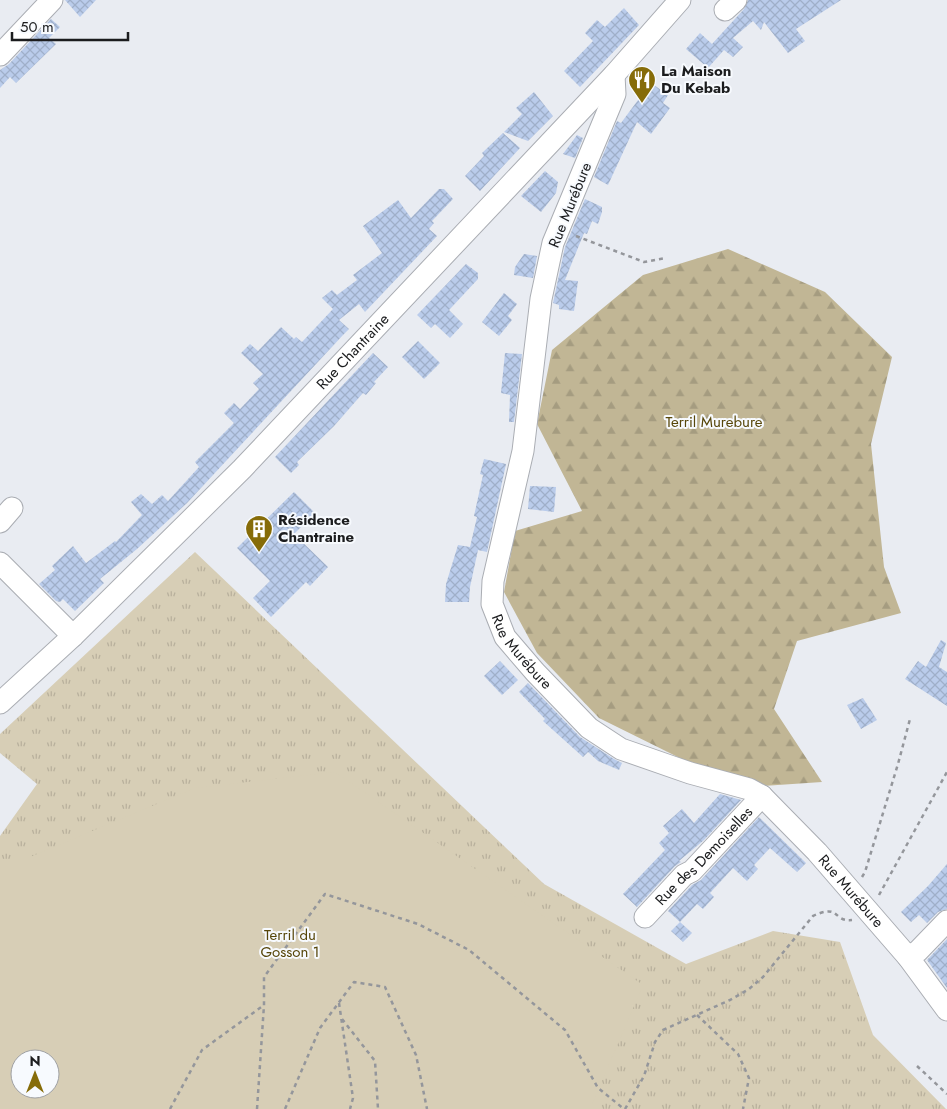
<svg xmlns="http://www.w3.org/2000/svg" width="947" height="1109" font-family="Jost,sans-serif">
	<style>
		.grass { fill: url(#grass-tufts); fill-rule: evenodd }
		.forest { fill: url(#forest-firs) }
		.park { fill: #d7ceb6; fill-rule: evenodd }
		.building { fill: url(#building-cross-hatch) }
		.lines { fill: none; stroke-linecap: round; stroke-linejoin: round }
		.minor-casing { stroke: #aaadb3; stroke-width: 23 }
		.path { stroke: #94969b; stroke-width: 2.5; stroke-dasharray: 4 4; stroke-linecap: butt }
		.minor { stroke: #fff; stroke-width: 21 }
		.labels { text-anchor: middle; stroke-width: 4; stroke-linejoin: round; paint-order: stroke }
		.poi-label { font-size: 15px; font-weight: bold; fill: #1b1c1e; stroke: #f7fafe; text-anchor: start }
		.street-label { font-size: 15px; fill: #1b1c1e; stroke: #f7fafe }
		.park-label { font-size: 15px; fill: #574609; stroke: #f7fafe }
	</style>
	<defs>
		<pattern id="grass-tufts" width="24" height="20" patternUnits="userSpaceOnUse" patternTransform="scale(1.25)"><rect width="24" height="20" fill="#d7ceb6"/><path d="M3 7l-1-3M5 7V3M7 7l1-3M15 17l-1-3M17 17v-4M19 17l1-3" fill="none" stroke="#b8b09c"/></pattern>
		<pattern id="forest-firs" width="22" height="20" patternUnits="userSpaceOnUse" patternTransform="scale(1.25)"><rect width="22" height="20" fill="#c1b695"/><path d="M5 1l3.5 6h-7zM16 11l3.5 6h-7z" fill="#a59c80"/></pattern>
		<pattern id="building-cross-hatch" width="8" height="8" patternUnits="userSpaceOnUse" patternTransform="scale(1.25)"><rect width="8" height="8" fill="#bacceb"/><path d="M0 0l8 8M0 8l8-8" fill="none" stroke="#9fafc9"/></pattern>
	</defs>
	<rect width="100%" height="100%" fill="#e9ecf2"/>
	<path class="grass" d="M195 552 544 884 686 964 773 931 840 942 873 1035 946 1109H0V836L37 784 0 753V734ZM20 1059H50V1089H20Z"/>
	<path class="forest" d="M728 249 825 292 892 357 871 444 884 567 901 613 797 641 774 709 822 782 763 786 696 766 599 718 537 653 504 592 515 531 582 511 537 424 552 350 643 275Z"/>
	<path class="park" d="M335 772 643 985 590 1109H0V877L30 857 195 788ZM20 1059H50V1089H20Z"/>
	<path class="building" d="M65 0H96L80 17Z
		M748 0H841L796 29 805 41 788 53 764 22 761 30 753 21 733 38 743 47 733 57 724 50 708 68 686 49 700 33 712 44 744 9Z
		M624 8 639 25 580 87 564 71 593 41 585 33 597 20 605 27Z
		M51 19 60 27 49 38 56 44 16 83 10 77 0 88V70L9 64Z
		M654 85 668 95 663 103 670 108 651 134 637 122 608 185 594 177 617 121 621 123 644 92 646 93Z
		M534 92 553 116 528 141 504 132 522 114 516 108Z
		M503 133 520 148 480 191 465 176 484 156 482 153Z
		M577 135 583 138 575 158 563 154Z
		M545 171 558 182 556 193 541 212 521 196Z
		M439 189H444L453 199 432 221 434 223 429 229 437 236 365 312 359 304 339 320 349 329 343 335 187 503 137 549 100 579 104 583 75 611 63 599 60 602 56 601 39 584 55 570 52 566 73 546 86 563 115 541 116 542 142 515 131 502 141 494 152 504 162 495 168 501 199 467 195 462 234 423 224 413 234 403 240 409 259 389 253 383 263 374 241 353 250 344 258 351 281 327 294 339 296 337 302 342 333 309 322 298 332 290 337 295 357 280 353 275 382 253 363 226 398 200 411 218Z
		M585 199 602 207V212L598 224 592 221 587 234 584 233 565 280 578 281 574 311 559 309V305L553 303 565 247Z
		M524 254 537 256 533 278 514 275 515 267Z
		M466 264 478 273V279L449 310 463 324 450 338 435 324 431 328 417 315Z
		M504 293 517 304 508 316 512 320 499 336 482 322Z
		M418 341 440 363 424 379 402 357Z
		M373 353 388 367 374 382 376 383 366 395 363 393 334 426 297 462 299 465 291 473 275 457Z
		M505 353 522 354 514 422H509L510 395 501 393Z
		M484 459 506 464 487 552 478 550 470 587 469 602H445L446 584 458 545 470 547 477 517 474 516 483 475 480 474Z
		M530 486 556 487 554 512 528 509Z
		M294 492 315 513 294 534 328 567 310 586 306 582 271 617 253 598 270 581 237 548Z
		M941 640 946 643 939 667 947 672V706L905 679 918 661 926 667Z
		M500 661 518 680 502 695 484 676Z
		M528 683 580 737 614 759 622 763 619 770 598 761 588 752 583 757 543 721 545 719 519 692Z
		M863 698 877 720 861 729 847 705Z
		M720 794 741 800 704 840 679 861 681 862 675 866 637 907 623 894 665 850 659 843 669 833 663 826 682 809 694 823Z
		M759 817 806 863 797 872 770 848 754 865 758 869 747 881 733 868 710 893 714 897 703 909 697 904 680 922 692 933 683 942 671 931 680 922 668 911 692 885 701 880Z
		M947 864V909L938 912 927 923 919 915 911 922 901 912 928 886Z
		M947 939V988L927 960Z"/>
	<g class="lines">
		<defs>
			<g id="minor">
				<path d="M725 10 736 0"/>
				<path d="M0 55 52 0"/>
				<path id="s1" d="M614 75 615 94 553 243 541 299 523 451 493 581 492 604 505 637 535 672 589 728 621 749 690 773 749 789 762 796 817 852 908 957 947 1010"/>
				<path d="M0 522 12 508"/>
				<path d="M0 563 73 636"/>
				<path id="s2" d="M0 703 73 636 242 469 614 75 680 0"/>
				<path id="s3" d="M645 917 684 875 692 871 762 796"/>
				<path d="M908 957 918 951 947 921"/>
			</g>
		</defs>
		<use href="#minor" class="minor-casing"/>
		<path class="path" d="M576 236 644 262 666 258
			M862 877 865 872 898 764 910 719
			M879 895 947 772
			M339 1003 353 1098 350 1109
			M697 1015 738 1054 749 1078 743 1109
			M342 1019 375 1061 378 1109
			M917 1066 947 1094
			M170 1109 202 1050 264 1005
			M257 1109 264 1005V977L325 894 418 924 469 950 565 1030 598 1088 624 1109
			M285 1109 320 1028 354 982 385 987 416 1055 427 1109
			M625 1109 644 1076 655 1042 663 1030 730 1000 749 989 763 977 813 916C841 903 832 922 852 920"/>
		<use href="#minor" class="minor"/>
	</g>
	<defs>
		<symbol id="restaurant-pin" viewBox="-11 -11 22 30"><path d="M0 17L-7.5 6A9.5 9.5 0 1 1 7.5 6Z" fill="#866c09" stroke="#f7fafe"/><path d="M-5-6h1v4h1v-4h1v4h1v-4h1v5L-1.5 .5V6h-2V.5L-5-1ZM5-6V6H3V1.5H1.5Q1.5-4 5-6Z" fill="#fff"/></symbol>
		<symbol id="building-pin" viewBox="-11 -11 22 30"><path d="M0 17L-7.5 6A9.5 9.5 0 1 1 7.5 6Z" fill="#866c09" stroke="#f7fafe"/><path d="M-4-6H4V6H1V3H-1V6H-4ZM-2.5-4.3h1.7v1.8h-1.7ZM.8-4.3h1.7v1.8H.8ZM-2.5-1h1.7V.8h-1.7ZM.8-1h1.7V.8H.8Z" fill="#fff"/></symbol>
	</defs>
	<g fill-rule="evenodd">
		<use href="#restaurant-pin" x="626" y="64" width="32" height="43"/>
		<use href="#building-pin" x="243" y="513" width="32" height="43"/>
	</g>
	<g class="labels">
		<g class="poi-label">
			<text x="661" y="76">La Maison<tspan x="661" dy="17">Du Kebab</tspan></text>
			<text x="278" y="525">Résidence<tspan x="278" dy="17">Chantraine</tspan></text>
		</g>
		<g class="street-label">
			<text transform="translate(570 205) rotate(-68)" y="5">Rue Murébure</text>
			<text dy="5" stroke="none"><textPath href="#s2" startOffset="498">Rue Chantraine</textPath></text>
			<text dy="5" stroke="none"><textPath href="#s1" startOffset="604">Rue Murébure</textPath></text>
			<text dy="5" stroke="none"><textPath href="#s3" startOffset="85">Rue des Demoiselles</textPath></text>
			<text dy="5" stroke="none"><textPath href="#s1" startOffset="1024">Rue Murébure</textPath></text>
		</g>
		<g class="park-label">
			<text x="714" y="427">Terril Murebure</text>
			<text x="290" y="940">Terril du<tspan x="290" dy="17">Gosson 1</tspan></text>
		</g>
	</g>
	<g transform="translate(35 1074)"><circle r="24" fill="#f7fafe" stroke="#9fa1a4"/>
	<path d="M0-4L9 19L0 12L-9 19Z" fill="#866c09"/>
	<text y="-8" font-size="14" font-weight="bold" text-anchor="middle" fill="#1b1c1e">N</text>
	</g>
	<path d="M12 32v8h116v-8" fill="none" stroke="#1b1c1e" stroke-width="2.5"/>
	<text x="20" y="32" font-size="15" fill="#1b1c1e" stroke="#f7fafe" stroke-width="4" paint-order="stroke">50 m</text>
</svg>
